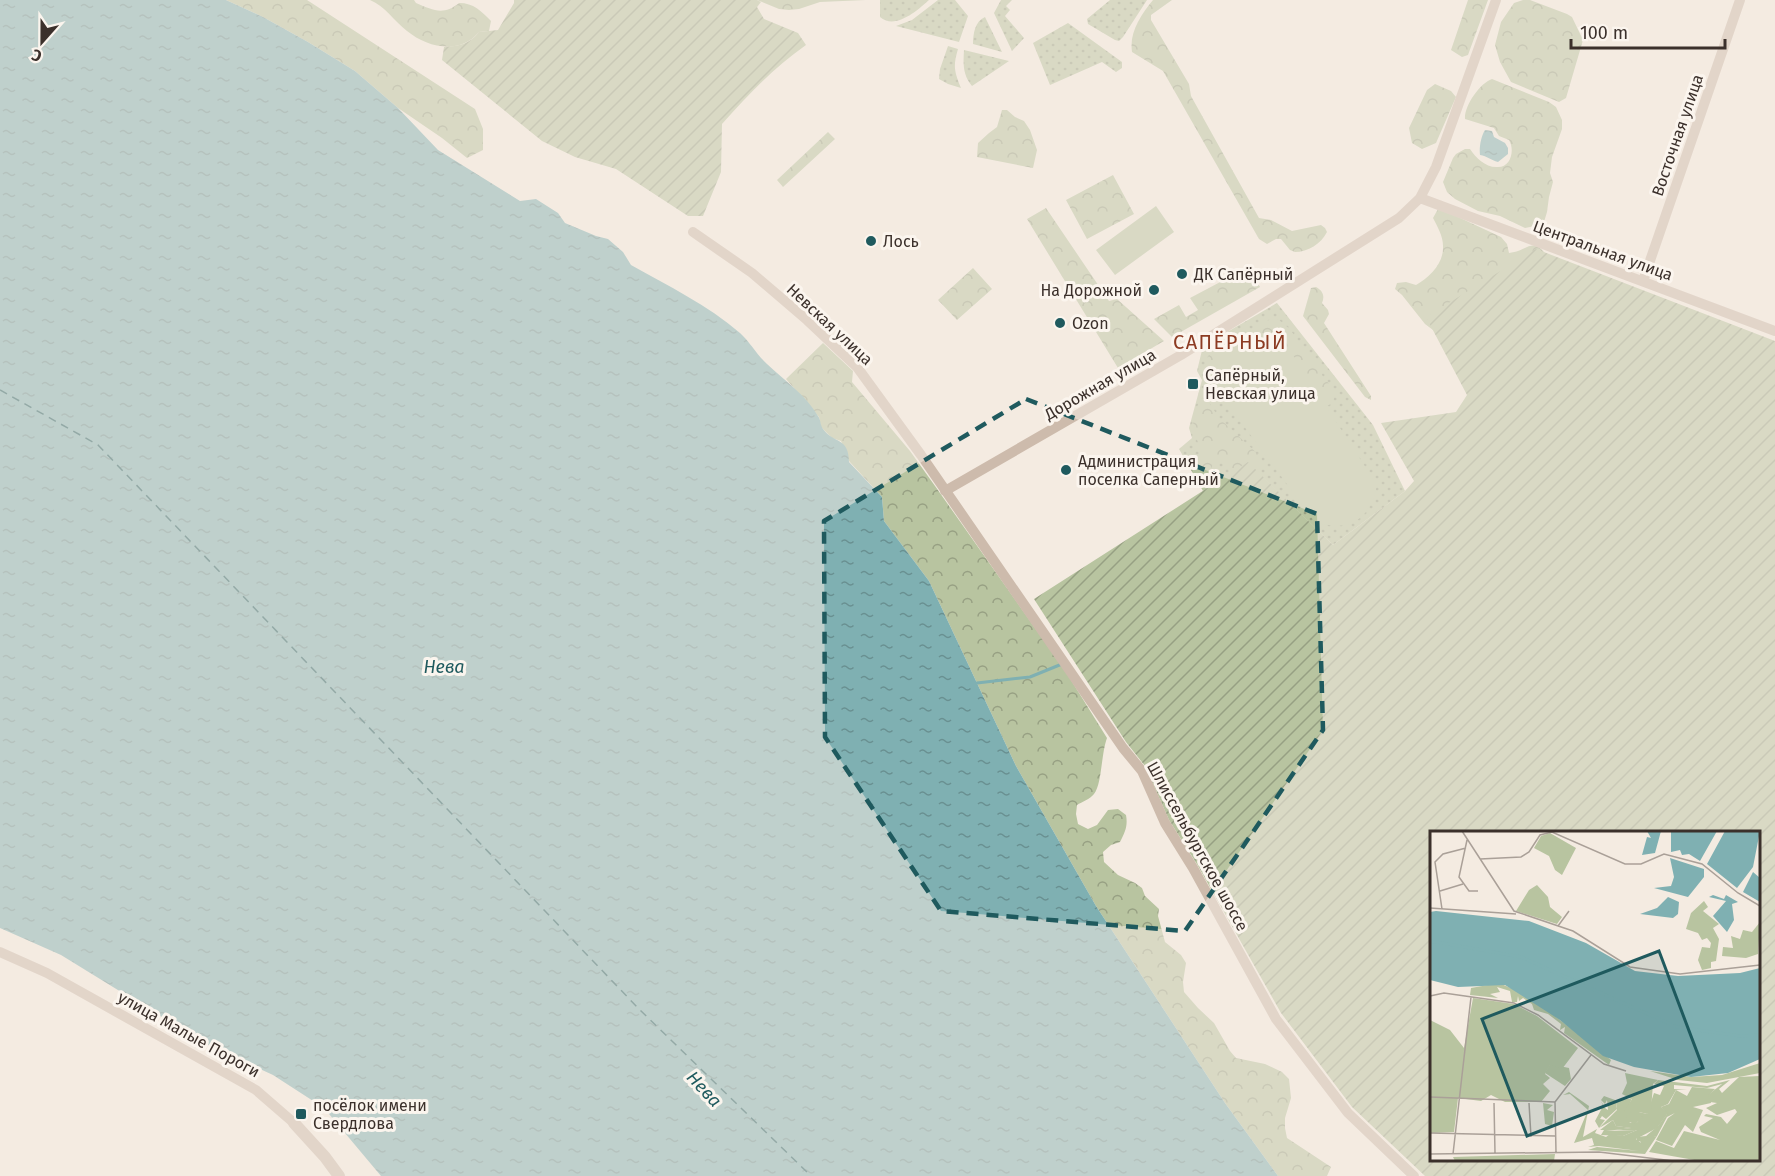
<svg xmlns="http://www.w3.org/2000/svg" width="1775" height="1176" font-family="'Fira Sans',sans-serif">
	<style>
		.grass { fill: url(#grass-dots) }
		.forest { fill: url(#forest-crowns) }
		.garden { fill: url(#garden-furrows); fill-rule: evenodd }
		.pitch { fill: #b8c4a0 }
		.water { fill: url(#water-ripples) }
		.lines { fill: none; stroke-linecap: round; stroke-linejoin: round }
		.stream { stroke: #7fb0b2; stroke-width: 3 }
		.ferry { stroke: #1f5a5e; stroke-width: 1.5; stroke-dasharray: 8 6; stroke-linecap: butt }
		.minor { stroke: #cdbbac; stroke-width: 10 }
		.tertiary { stroke: #cdbbac; stroke-width: 12 }
		.marked { fill: none; stroke: #1f5a5e; stroke-width: 4.5; stroke-dasharray: 12 8; stroke-linejoin: round }
		.poi-dot { fill: #1f5a5e; stroke: #fbf5ee; stroke-width: 2 }
		.labels { text-anchor: middle; stroke-width: 6; stroke-linejoin: round; paint-order: stroke }
		.street-label { font-size: 16px; fill: #3b302b; stroke: #fbf5ee }
		.poi-label { font-size: 16px; fill: #3b302b; stroke: #fbf5ee; text-anchor: start }
		.water-label { font-size: 18px; font-style: italic; fill: #1f5a5e; stroke: #fbf5ee }
		.quarter-label { font-size: 20px; letter-spacing: 1.5px; fill: #8c3b22; stroke: #fbf5ee }
		.inset-river { fill: none; stroke: #7fb0b2; stroke-width: 3 }
		.inset-road { fill: none; stroke: #aaa098; stroke-width: 1.5 }
		.view { fill: #1f5a5e; fill-opacity: 0.15; stroke: #1f5a5e; stroke-width: 3 }
		.inset-edge { fill: none; stroke: #3b302b; stroke-width: 3 }
	</style>
	<defs>
		<pattern id="grass-dots" width="8" height="8" patternUnits="userSpaceOnUse" patternTransform="scale(1.5)"><rect width="8" height="8" fill="#b8c4a0"/><path d="M2 2h.1M6 6h.1" fill="none" stroke="#97a083" stroke-width="1.8" stroke-linecap="round"/></pattern>
		<pattern id="forest-crowns" width="20" height="18" patternUnits="userSpaceOnUse" patternTransform="scale(1.5)"><rect width="20" height="18" fill="#b8c4a0"/><path d="M2 6a3 3 0 1 1 6 0M12 15a3 3 0 1 1 6 0" fill="none" stroke="#97a083"/></pattern>
		<pattern id="garden-furrows" width="10" height="10" patternUnits="userSpaceOnUse" patternTransform="scale(1.5)"><rect width="10" height="10" fill="#b8c4a0"/><path d="M-1 1l2-2M0 10L10 0M9 11l2-2" fill="none" stroke="#97a083"/></pattern>
		<pattern id="water-ripples" width="26" height="14" patternUnits="userSpaceOnUse" patternTransform="scale(1.5)"><rect width="26" height="14" fill="#7fb0b2"/><path d="M2 4q2-2 4 0t4 0M15 11q2-2 4 0t4 0" fill="none" stroke="#699091"/></pattern>
	</defs>
	<rect width="100%" height="100%" fill="#f4ebe1"/>
	<path class="grass" d="M880 0H929C917 11 895 30 880 17Z
		M938 0H955L968 16 959 42 896 26 912 20Z
		M1001 0H1012L1006 6 1010 10 1005 16 1024 38 1012 51 994 13Z
		M1110 0H1147L1123 37 1119 41 1115 40 1088 24 1087 19Z
		M985 17 1002 52 973 44C973 34 975 21 985 17Z
		M1068 23 1122 62V68L1116 72 1102 62 1050 85 1033 43Z
		M948 46 958 49C953 66 954 71 961 88L948 84 939 79 940 69Z
		M964 50 1009 61 972 86C963 75 963 65 964 50Z
		M1277 303 1373 425 1405 491 1333 545 1248 463 1203 491 1179 449 1192 438 1189 428 1202 380 1197 371 1203 346Z"/>
	<path class="forest" d="M226 0H307L475 109 483 129V150L467 158 442 138 398 108 355 71 308 42 263 17Z
		M370 0H414L416 3C433 10 443 16 459 3 474 3 481 11 491 21L489 31 479 32C460 55 428 48 407 31 394 21 385 6 370 0Z
		M757 0H866L820 2 799 9 789 10 779 9Z
		M1153 0H1172L1151 15V20L1189 84 1191 96 1259 218 1271 220 1292 231 1321 225 1325 228 1327 232C1321 244 1308 252 1295 252L1290 250 1281 239H1276L1267 244 1259 239 1163 71 1132 52C1129 32 1141 15 1153 0Z
		M1468 0H1488L1468 55 1462 57 1451 50Z
		M1523 0H1530L1567 14 1572 17 1583 40 1566 98 1559 102 1511 82 1500 62 1495 45 1501 22 1514 3Z
		M1492 79 1549 102 1556 107 1562 120V129L1552 157 1550 173 1553 182 1549 197 1547 212 1544 222 1540 225 1525 228 1500 216 1478 211 1455 199 1447 192 1443 182 1453 158 1456 154 1465 149H1470C1476 158 1486 168 1498 167 1511 167 1515 150 1509 140L1499 136 1494 128 1465 119C1464 106 1480 83 1492 79Z
		M1435 84 1451 91 1456 97 1436 143 1422 149 1412 143 1409 128 1427 90Z
		M1002 110H1007L1015 117 1024 121 1030 130 1037 150 1033 168 977 157 978 143 989 133 997 127Z
		M828 132 835 139 783 187 777 180Z
		M1113 175 1134 214 1087 239 1066 200Z
		M1046 208 1109 301 1117 299 1164 341 1118 368 1027 219Z
		M1438 209 1456 216 1501 237 1507 244 1509 253C1529 251 1533 234 1549 259L1492 418 1441 336 1425 324 1402 295 1395 289 1397 283 1406 282 1416 285C1430 277 1444 263 1443 246 1443 236 1437 226 1433 218Z
		M973 268 992 289 957 320 938 300Z
		M1252 272 1260 287 1172 337 1154 319 1179 305 1186 317 1198 310 1190 298 1224 280Z
		M1316 287C1323 291 1325 296 1322 303L1328 310 1329 314 1324 323 1371 396V400L1365 397 1303 316 1311 288Z
		M1270 319 1279 320 1291 330 1296 339 1319 366 1322 375 1329 384 1334 398C1332 404 1329 406 1322 407L1208 377C1202 360 1213 341 1231 336 1238 333 1246 333 1254 330 1260 327 1265 323 1270 319Z
		M823 343 853 371 852 382 910 451 935 486 1066 672 1107 738C1101 754 1102 784 1094 794 1090 799 1082 802 1077 805L1076 814 1078 824 1088 829 1097 825 1108 810 1118 809 1126 815C1128 826 1125 832 1120 842L1111 845 1103 852 1104 862 1118 875 1135 883 1142 888 1145 896 1159 909 1158 916 1165 942 1181 955 1186 963 1183 982 1184 992 1198 1008 1214 1023 1230 1051 1236 1058 1265 1064 1282 1072 1289 1079 1291 1098 1285 1118V1128L1287 1138 1331 1167 1327 1176H1278L1225 1103 1096 906 1016 766 929 581 884 521 882 497 849 461 841 441 832 438 821 427 819 417 786 379Z
		M1202 398 1207 400 1220 419 1261 457 1262 468 1257 476 1247 477 1219 461 1214 462 1210 471C1192 476 1197 458 1201 448 1191 430 1190 416 1202 398Z"/>
	<path class="garden" d="M514 0H757L761 2 757 7 764 19 798 33 806 45C772 69 749 94 722 124L721 172 703 216H688L616 169 575 157 542 141 442 60 444 47C459 46 470 44 479 32L498 30 514 3Z
		M1536 249 1775 341V1176H1425L1352 1107 1281 1013 1198 866 1169 820 1145 766 1126 742 1034 599 1248 462 1333 545 1405 491 1414 481 1381 423 1456 412 1467 395 1426 317ZM1432 832H1758V1160H1432Z"/>
	<path class="pitch" d="M1156 206 1174 232 1115 275 1096 250Z
		M1267 337 1278 340 1289 349 1377 485C1370 520 1349 533 1315 522L1226 402C1222 395 1216 388 1217 379 1219 358 1248 342 1267 337Z"/>
	<path class="water" d="M0 0H226L263 17 308 42 355 71 398 108 438 150 520 201 536 199 558 213 565 223 596 236 608 239 623 252 631 265C668 286 708 305 740 333 750 342 757 355 767 364 784 380 806 395 818 416 821 420 820 425 823 429 834 444 849 437 849 462L882 497 884 521 929 581 1016 766 1096 906 1225 1103 1278 1176H381L324 1108 273 1075 204 1043 61 955 0 928Z
		M1485 130 1492 131 1494 137 1505 143 1508 148V154L1498 162C1491 160 1487 156 1480 155 1479 148 1481 136 1485 130Z"/>
	<g class="lines">
		<path class="stream" d="M977 683 1030 677 1062 664"/>
		<path class="ferry" d="M0 390 98 445 639 1009 811 1176"/>
		<path class="minor" d="M1420 198 1775 331
			M693 232 752 273 807 320 857 367 921 455 1123 748 1142 771 1165 823 1193 868 1276 1019 1348 1113 1414 1176
			M1643 281 1740 0
			M945 491 1181 355 1399 218 1420 198 1436 167 1496 0
			M0 952 47 973 256 1090 294 1123"/>
		<path class="tertiary" d="M294 1123 325 1157 339 1176"/>
	</g>
	<path d="M0 0H1775V1176H0ZM1026 399 1317 514 1323 730 1185 931 941 911 825 737 824 521Z" fill="#f4ebe1" fill-opacity=".55" fill-rule="evenodd"/>
	<path class="marked" d="M1026 399 1317 514 1323 730 1185 931 941 911 825 737 824 521Z"/>
	<g class="poi-dot">
		<circle cx="871" cy="241" r="6"/>
		<circle cx="1182" cy="274" r="6"/>
		<circle cx="1154" cy="290" r="6"/>
		<circle cx="1060" cy="323" r="6"/>
		<rect x="1187" y="378" width="12" height="12" rx="3"/>
		<circle cx="1066" cy="470" r="6"/>
		<rect x="295" y="1108" width="12" height="12" rx="3"/>
	</g>
	<g class="labels">
		<g class="street-label">
			<text transform="translate(1677 135) rotate(-71)" y="6">Восточная улица</text>
			<text transform="translate(1603 250) rotate(20)" y="6">Центральная улица</text>
			<text transform="translate(830 324) rotate(43)" y="6">Невская улица</text>
			<text transform="translate(1100 384) rotate(-30)" y="6">Дорожная улица</text>
			<text transform="translate(1198 846) rotate(61)" y="6">Шлиссельбургское шоссе</text>
			<text transform="translate(189 1034) rotate(29)" y="6">улица Малые Пороги</text>
		</g>
		<g class="poi-label">
			<text x="883" y="247">Лось</text>
			<text x="1194" y="280">ДК Сапёрный</text>
			<text x="1142" y="296" text-anchor="end">На Дорожной</text>
			<text x="1072" y="329">Ozon</text>
			<text x="1205" y="381">Сапёрный,<tspan x="1205" dy="18">Невская улица</tspan></text>
			<text x="1078" y="467">Администрация<tspan x="1078" dy="18">поселка Саперный</tspan></text>
			<text x="313" y="1111">посёлок имени<tspan x="313" dy="18">Свердлова</tspan></text>
		</g>
		<g class="water-label">
			<text x="444" y="673">Нева</text>
			<text transform="translate(704 1089) rotate(47)" y="6">Нева</text>
		</g>
		<g class="quarter-label">
			<text x="1230" y="349">САПЁРНЫЙ</text>
		</g>
	</g>
	<g transform="translate(1430 831)">
		<rect width="330" height="330" fill="#f4ebe1"/>
		<path d="M120 233 139 237 141 248 135 255 115 242ZM262 256 285 258 280 263 281 272 263 276 273 279 263 301 255 294 242 315 226 309 238 287 245 282 237 286 227 305 207 311V306L216 305 228 295 237 283 231 276 239 273 246 259 257 265ZM174 265 185 269 187 278 176 288 172 285 170 288 175 289 169 297 165 290 173 275 171 270 175 277 178 279 177 269 175 273 171 269ZM183 289 186 295 202 297 176 300 207 299 193 305 171 304 174 299H170Z" fill="#b8c4a0"/>
		<path d="M107 54 118 66 120 76 132 86 127 93 86 80 99 59ZM69 152 97 164 130 189 181 229 179 234 134 202 135 196 130 199 131 193 118 183 104 179 102 173 93 167 89 170 88 165 87 171H82L80 160 67 156 70 161 60 163 68 167 40 164 41 157ZM330 232V242L277 252 248 249 220 240 261 246 292 244ZM330 245V330H270L219 321 226 310 244 317 254 300 290 309 271 301 269 296 283 287 274 285 276 283 291 286 297 293 307 281 305 278 287 284 276 277 287 272 280 271 278 264 292 253 277 257 244 254V258L257 259H246L238 273 231 276 238 282 227 297 206 308 211 312 209 308 227 305 215 323 158 319 167 316 209 320 169 315 158 316 164 314 162 307 144 312 158 279 140 263 133 264 139 261 159 275 153 306 167 298 165 302 176 306 180 303 193 305 207 299H185L201 297 186 295 183 289 169 297 187 279V272L186 279H179L182 271 202 267 196 282 200 292 208 291 209 281 217 283 224 262 230 264 234 255 224 253 228 249 277 255 300 249 289 258 292 262 309 246ZM113 272 123 274 117 279 124 281 122 295 115 293ZM125 323 124 330H25L23 326Z" fill="#b8c4a0"/>
		<path d="M120 2 146 17 132 44 125 39 119 25 104 17 111 5Z" fill="#b8c4a0"/>
		<path d="M274 70 278 76 273 80 289 93 283 97 289 108 286 130 281 131V137L272 139 268 129 272 116 280 117 281 112 277 107 272 109 268 102 256 98 261 82ZM330 91 328 123 316 127 292 125 293 116 303 117 301 105 310 108 313 99 322 101ZM43 167 84 173 107 185 148 217 132 238 120 234 115 243 120 247 113 253 120 260 111 271H75L61 264 51 270 28 267 24 301 0 302V189L20 199 34 217ZM195 242 228 249 223 253 221 279 217 283 209 281V286L215 285 205 293 199 291 194 280 202 268 192 263 197 252Z" fill="#b8c4a0"/>
		<path d="M217 0H231L225 22 212 24 217 6 221 7ZM241 0H287L270 30 259 23 252 24 250 19 241 21ZM295 0H330L323 36 307 57 277 33ZM240 27 274 38V46L258 66 224 57 241 55 244 46ZM323 41 330 47V71L313 61ZM283 64 294 68 296 64 308 71 302 73 304 89 297 101 283 85 296 70 279 66ZM238 66 249 71 248 83 243 87 210 83 227 77ZM6 80 99 90 156 112 205 140 248 145 310 142 330 137V228L298 242 261 246 204 236 173 225 130 189 75 154 28 156 0 149V81Z" fill="#7fb0b2"/>
		<path class="inset-river" d="M0 110 91 126 247 196 310 205 330 204"/>
		<path class="inset-road" d="M32 0 84 80 143 100 200 136 250 143 330 134M37 9 29 46 39 60H48M50 28 91 26 99 21 110 4 122 1 195 33H211L234 23 272 33 308 62 330 75M10 60 33 53M0 77 86 83M12 78 5 31 13 23 36 17M128 95 139 80M0 165 14 162 84 172 108 184 174 233 196 240M0 266 125 271M64 272 65 322M99 272 101 306M0 302 125 305M126 321 125 271 161 224M0 323 169 321 244 330M23 323 41 166"/>
		<path class="view" d="M229 120 273 237 97 305 52 188Z"/>
		<rect width="330" height="330" class="inset-edge"/>
	</g>
	<g transform="translate(42 42) rotate(201)" stroke="#fbf5ee" stroke-width="4.5" paint-order="stroke">
	<path d="M0-4.5L10 22L0 15L-10 22Z" fill="#3b302b"/>
	<text y="-9" font-size="16" font-weight="bold" text-anchor="middle" fill="#3b302b">С</text>
	</g>
	<path d="M1571 39v9h154v-9" fill="none" stroke="#3b302b" stroke-width="3"/>
	<text x="1580" y="39" font-size="18" fill="#3b302b" stroke="#fbf5ee" stroke-width="4.5" paint-order="stroke">100 m</text>
</svg>
